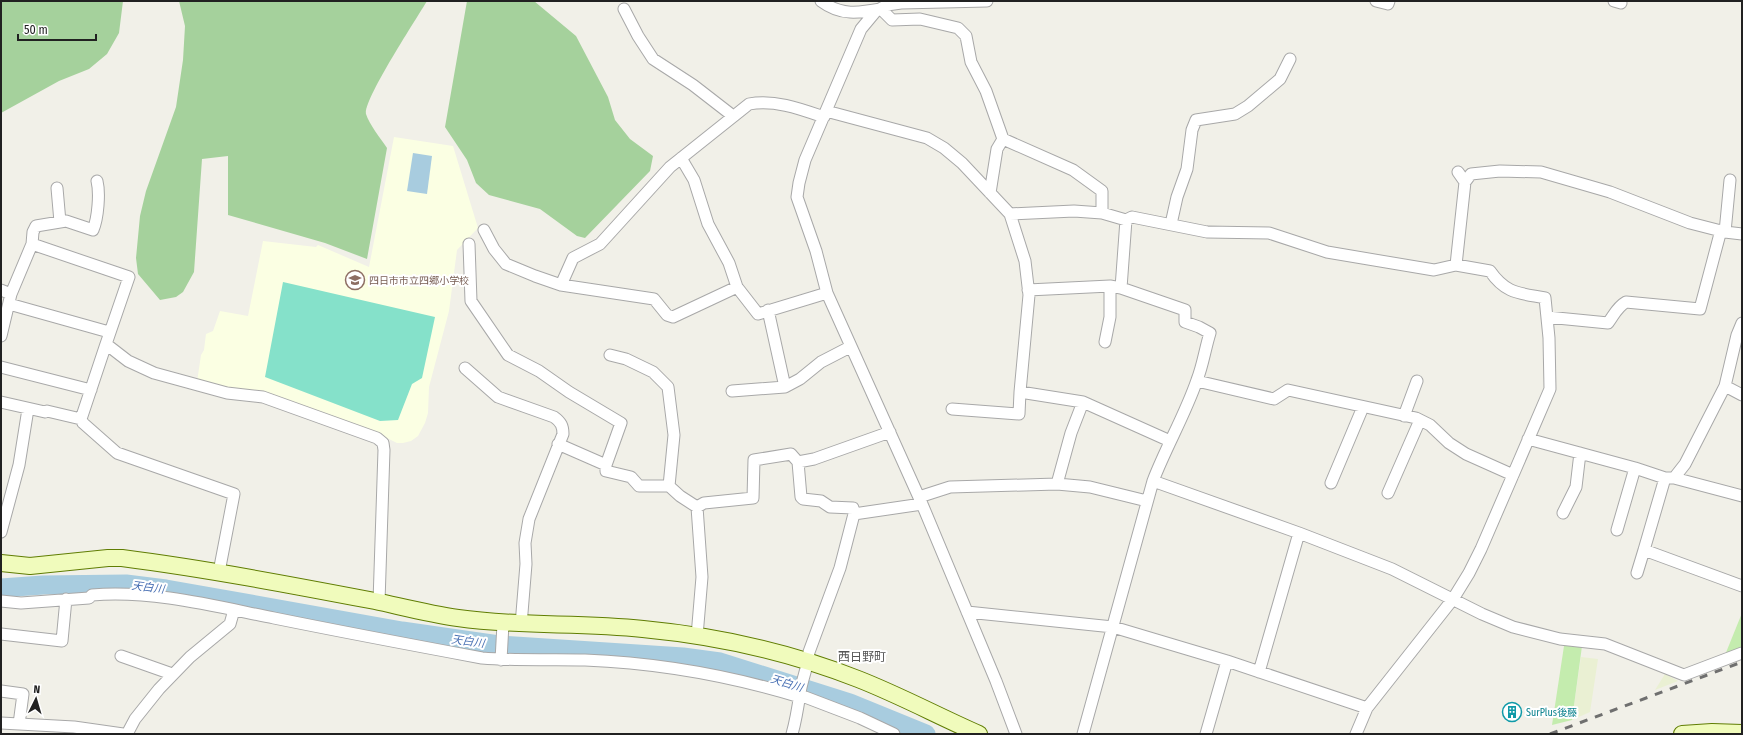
<svg xmlns="http://www.w3.org/2000/svg" width="1743" height="735" font-family="'Fira Sans Condensed','Noto Sans JP',sans-serif">
	<style>
		.education { fill: #fbffe3 }
		.farmland { fill: #eaf0d3 }
		.grass { fill: #c4ecae }
		.forest { fill: #a5d19c }
		.pitch { fill: #85e1ca }
		.water { fill: #a8ccdf }
		.lines { fill: none; stroke-linecap: round; stroke-linejoin: round }
		.river { stroke: #a8ccdf; stroke-width: 19 }
		.street-casing { stroke: #a8a8a8; stroke-width: 13 }
		.secondary-casing { stroke: #607d03; stroke-width: 18 }
		.street { stroke: #fff; stroke-width: 11 }
		.secondary { stroke: #f0fbbc; stroke-width: 16 }
		.rail { stroke: #6f6f6f; stroke-width: 3; stroke-dasharray: 8 8; stroke-linecap: butt }
		.labels { text-anchor: middle; stroke-width: 4; stroke-linejoin: round; paint-order: stroke }
		.education-label { font-size: 10px; fill: #785e54; stroke: #fff; text-anchor: start }
		.culture-label { font-size: 10px; fill: #0d838f; stroke: #fff; text-anchor: start }
		.water-label { font-size: 11px; font-style: italic; fill: #4a71b4; stroke: #fff }
		.quarter-label { font-size: 12px; fill: #545454; stroke: #fff }
	</style>
	<rect width="100%" height="100%" fill="#f1f0e8"/>
	<path class="education" d="M394 137 453 146 478 228 457 250 449 311 429 387 428 413 425 423 418 436 411 441 403 443H397L379 434 197 382 201 355 204 350 206 334 213 331 220 311 248 316 263 241 316 247 318 245 369 267Z"/>
	<path class="farmland" d="M1581 657 1598 659 1590 712 1572 720Z
		M1665 674 1678 681 1655 690Z"/>
	<path class="grass" d="M1742 613V648L1725 655Z
		M1564 646H1582L1572 720 1552 725Z"/>
	<path class="forest" d="M1 1H123L119 33 107 54 89 69 59 81 1 113Z
		M179 1H427C417 18 363 100 366 114 369 124 381 139 387 148L367 259 325 243 228 215V156L202 159 194 272 183 292 176 297 160 300 138 274 136 258 140 216 146 191 176 107 183 60 185 26Z
		M467 1H534L576 36 608 97 615 120 630 139 653 156 650 171 585 238 577 236 540 209 489 195 476 183 467 160 445 127Z"/>
	<path class="pitch" d="M283 282 435 317 422 378 412 384 398 420 380 421 265 377Z"/>
	<path class="water" d="M413 153 432 156 427 194 407 191Z"/>
	<g class="lines">
		<path class="river" d="M1 588 43 585 126 584 166 589 402 631 499 645 683 657 720 662 850 703 926 734"/>
		<defs>
			<path id="street" d="M821 1C841 16 859 13 881 9L892 20 920 19 958 28 966 36 971 62 986 91 1003 139 1073 170 1102 191V213
				M987 1 901 3 887 5 876 11 861 29 805 160 799 183 797 197 816 251 827 293 922 504 996 681 1016 734
				M1376 1 1388 4 1389 1
				M1614 1 1621 3
				M624 9 638 36 653 59 693 85 733 116
				M826 111 927 138 944 148 962 163 1010 214 1025 261 1029 295 1020 392 1083 402 1170 441
				M681 158 694 180 708 224 729 263 737 287
				M1458 172 1465 182
				M57 188 60 222
				M990 193 997 149 1003 139
				M1010 214 1074 211 1102 213 1126 220 1132 217 1207 232 1269 233 1327 252 1434 270 1456 265 1490 271C1506 294 1519 293 1545 298L1549 338 1550 389 1513 475 1481 549 1469 573 1453 599 1367 708 1356 734
				M1171 224 1177 197 1187 169 1192 130 1196 120 1235 114 1248 106 1280 79 1290 59
				M484 230 494 249 506 264 535 276 561 285 654 299 667 315 673 317 737 287 758 314 827 293
				M1725 232 1730 180
				M32 244 129 277 106 344
				M469 244 471 301 508 355 539 371 569 392 621 423 606 465
				M1456 265 1465 182 1471 174 1500 171 1541 172 1610 192 1690 223 1725 232 1742 234
				M561 285 573 258 600 244 670 167 749 104C774 99 801 109 824 117
				M1 290 11 294
				M1028 290 1110 286 1121 288
				M9 304 109 332
				M768 310 785 387
				M1547 317 1608 323C1614 315 1617 307 1626 302L1700 309 1721 230
				M1 336 11 294 32 244 33 232 36 226 66 221 93 230C98 218 100 193 97 181
				M1105 342 1110 317V286
				M610 355 626 359 653 372 668 387 674 435 669 486 680 496 697 507
				M1 367 91 390
				M465 368 498 397 554 417C561 422 563 426 563 434L529 519 525 543 526 564 521 625
				M1197 381 1274 399 1288 390 1416 418 1430 425 1449 443 1466 454 1513 475
				M1725 386 1742 395
				M732 391 785 387 800 379 821 362 850 347
				M1 402 45 412 47 411 81 419 83 423 117 453 234 494 219 572
				M952 409 1019 414 1020 392
				M1404 416 1417 381
				M81 419 106 344 128 361 154 373 227 393 263 397 377 438 383 443 384 450 379 602
				M1528 439 1635 468 1665 478H1674L1685 464 1725 386 1737 335 1742 323
				M558 444 606 465V471L631 477 639 486H669
				M1665 478 1644 550 1742 586
				M1674 478 1742 496
				M1153 481 1299 533 1392 569 1482 614 1513 627 1560 639 1605 644 1684 675 1742 653
				M1331 483 1363 407
				M1057 484 1071 433 1083 402
				M1388 493 1420 420
				M919 497 950 487 1057 484 1090 487 1147 501
				M1563 513 1576 487 1580 453
				M854 514 922 504
				M1617 530 1635 468
				M1 532 19 465 28 409
				M1637 573 1644 550
				M1 601 21 603 89 598 92 595C153 590 214 606 274 618 343 632 412 645 482 658 516 661 551 659 585 660 660 663 728 675 800 697H805L860 718 894 734
				M967 612 1113 627 1227 661 1367 708
				M1 634 62 641 66 599
				M697 636 702 577 697 507 704 503 753 498 754 460 791 454 798 462 814 459 890 432
				M121 656 172 674
				M501 660 503 624
				M1259 672 1299 533
				M1 691 23 694 19 724
				M1 723 74 727 123 734
				M127 734 135 719 159 689 190 657 230 624 234 610
				M792 734C796 720 798 707 800 693 802 679 808 667 809 652L840 568 854 514 853 508 830 507 821 501 803 499 801 497 798 462
				M1083 734 1153 481C1166 447 1185 415 1197 380 1203 365 1205 349 1210 333L1199 327 1185 322V310L1121 288 1126 220
				M1206 734 1227 661"/>
			<path id="secondary" d="M1 563 30 566 108 558H122C207 569 291 585 375 601 403 607 430 614 458 618 519 627 581 622 643 629 716 636 790 652 858 679 899 695 938 716 979 734
				M1682 734 1712 732 1742 733"/>
		</defs>
		<use href="#street" class="street-casing"/>
		<use href="#secondary" class="secondary-casing"/>
		<use href="#street" class="street"/>
		<use href="#secondary" class="secondary"/>
		<path class="rail" d="M1550 734 1742 662"/>
	</g>
	<defs>
		<symbol id="school-ring" viewBox="-11 -11 22 22"><circle r="9.5" fill="#fff" stroke="#8d6e63" stroke-width="1.5"/><path d="M0-5L7-2L0 1L-7-2ZM-4 1L0 2.5L4 1V4Q0 6-4 4Z" fill="#8d6e63"/></symbol>
		<symbol id="building-ring" viewBox="-11 -11 22 22"><circle r="9.5" fill="#fff" stroke="#0f9aa8" stroke-width="1.5"/><path d="M-4-6H4V6H1V3H-1V6H-4ZM-2.5-4.3h1.7v1.8h-1.7ZM.8-4.3h1.7v1.8H.8ZM-2.5-1h1.7V.8h-1.7ZM.8-1h1.7V.8H.8Z" fill="#0f9aa8"/></symbol>
	</defs>
	<g fill-rule="evenodd">
		<use href="#school-ring" x="344" y="269" width="22" height="22"/>
		<use href="#building-ring" x="1501" y="701" width="22" height="22"/>
	</g>
	<g class="labels">
		<g class="education-label">
			<text x="369" y="284">四日市市立四郷小学校</text>
		</g>
		<g class="culture-label">
			<text x="1526" y="716">SurPlus後藤</text>
		</g>
		<g class="water-label">
			<text transform="translate(148 587) rotate(7)" y="4">天白川</text>
			<text transform="translate(468 641) rotate(8)" y="4">天白川</text>
			<text transform="translate(787 683) rotate(17)" y="4">天白川</text>
		</g>
		<g class="quarter-label">
			<text x="862" y="661">西日野町</text>
		</g>
	</g>
	<rect width="1743" height="735" fill="none" stroke="#212121" stroke-width="4"/>
	<g transform="translate(36 699) rotate(5)" stroke="#ffffff" stroke-width="3" paint-order="stroke">
	<path d="M0-3L7 15L0 10L-7 15Z" fill="#212121"/>
	<text y="-6" font-size="11" font-weight="bold" text-anchor="middle" fill="#212121">N</text>
	</g>
	<path d="M18 34v6h78v-6" fill="none" stroke="#212121" stroke-width="2"/>
	<text x="24" y="34" font-size="12" fill="#212121" stroke="#ffffff" stroke-width="3" paint-order="stroke">50 m</text>
</svg>
